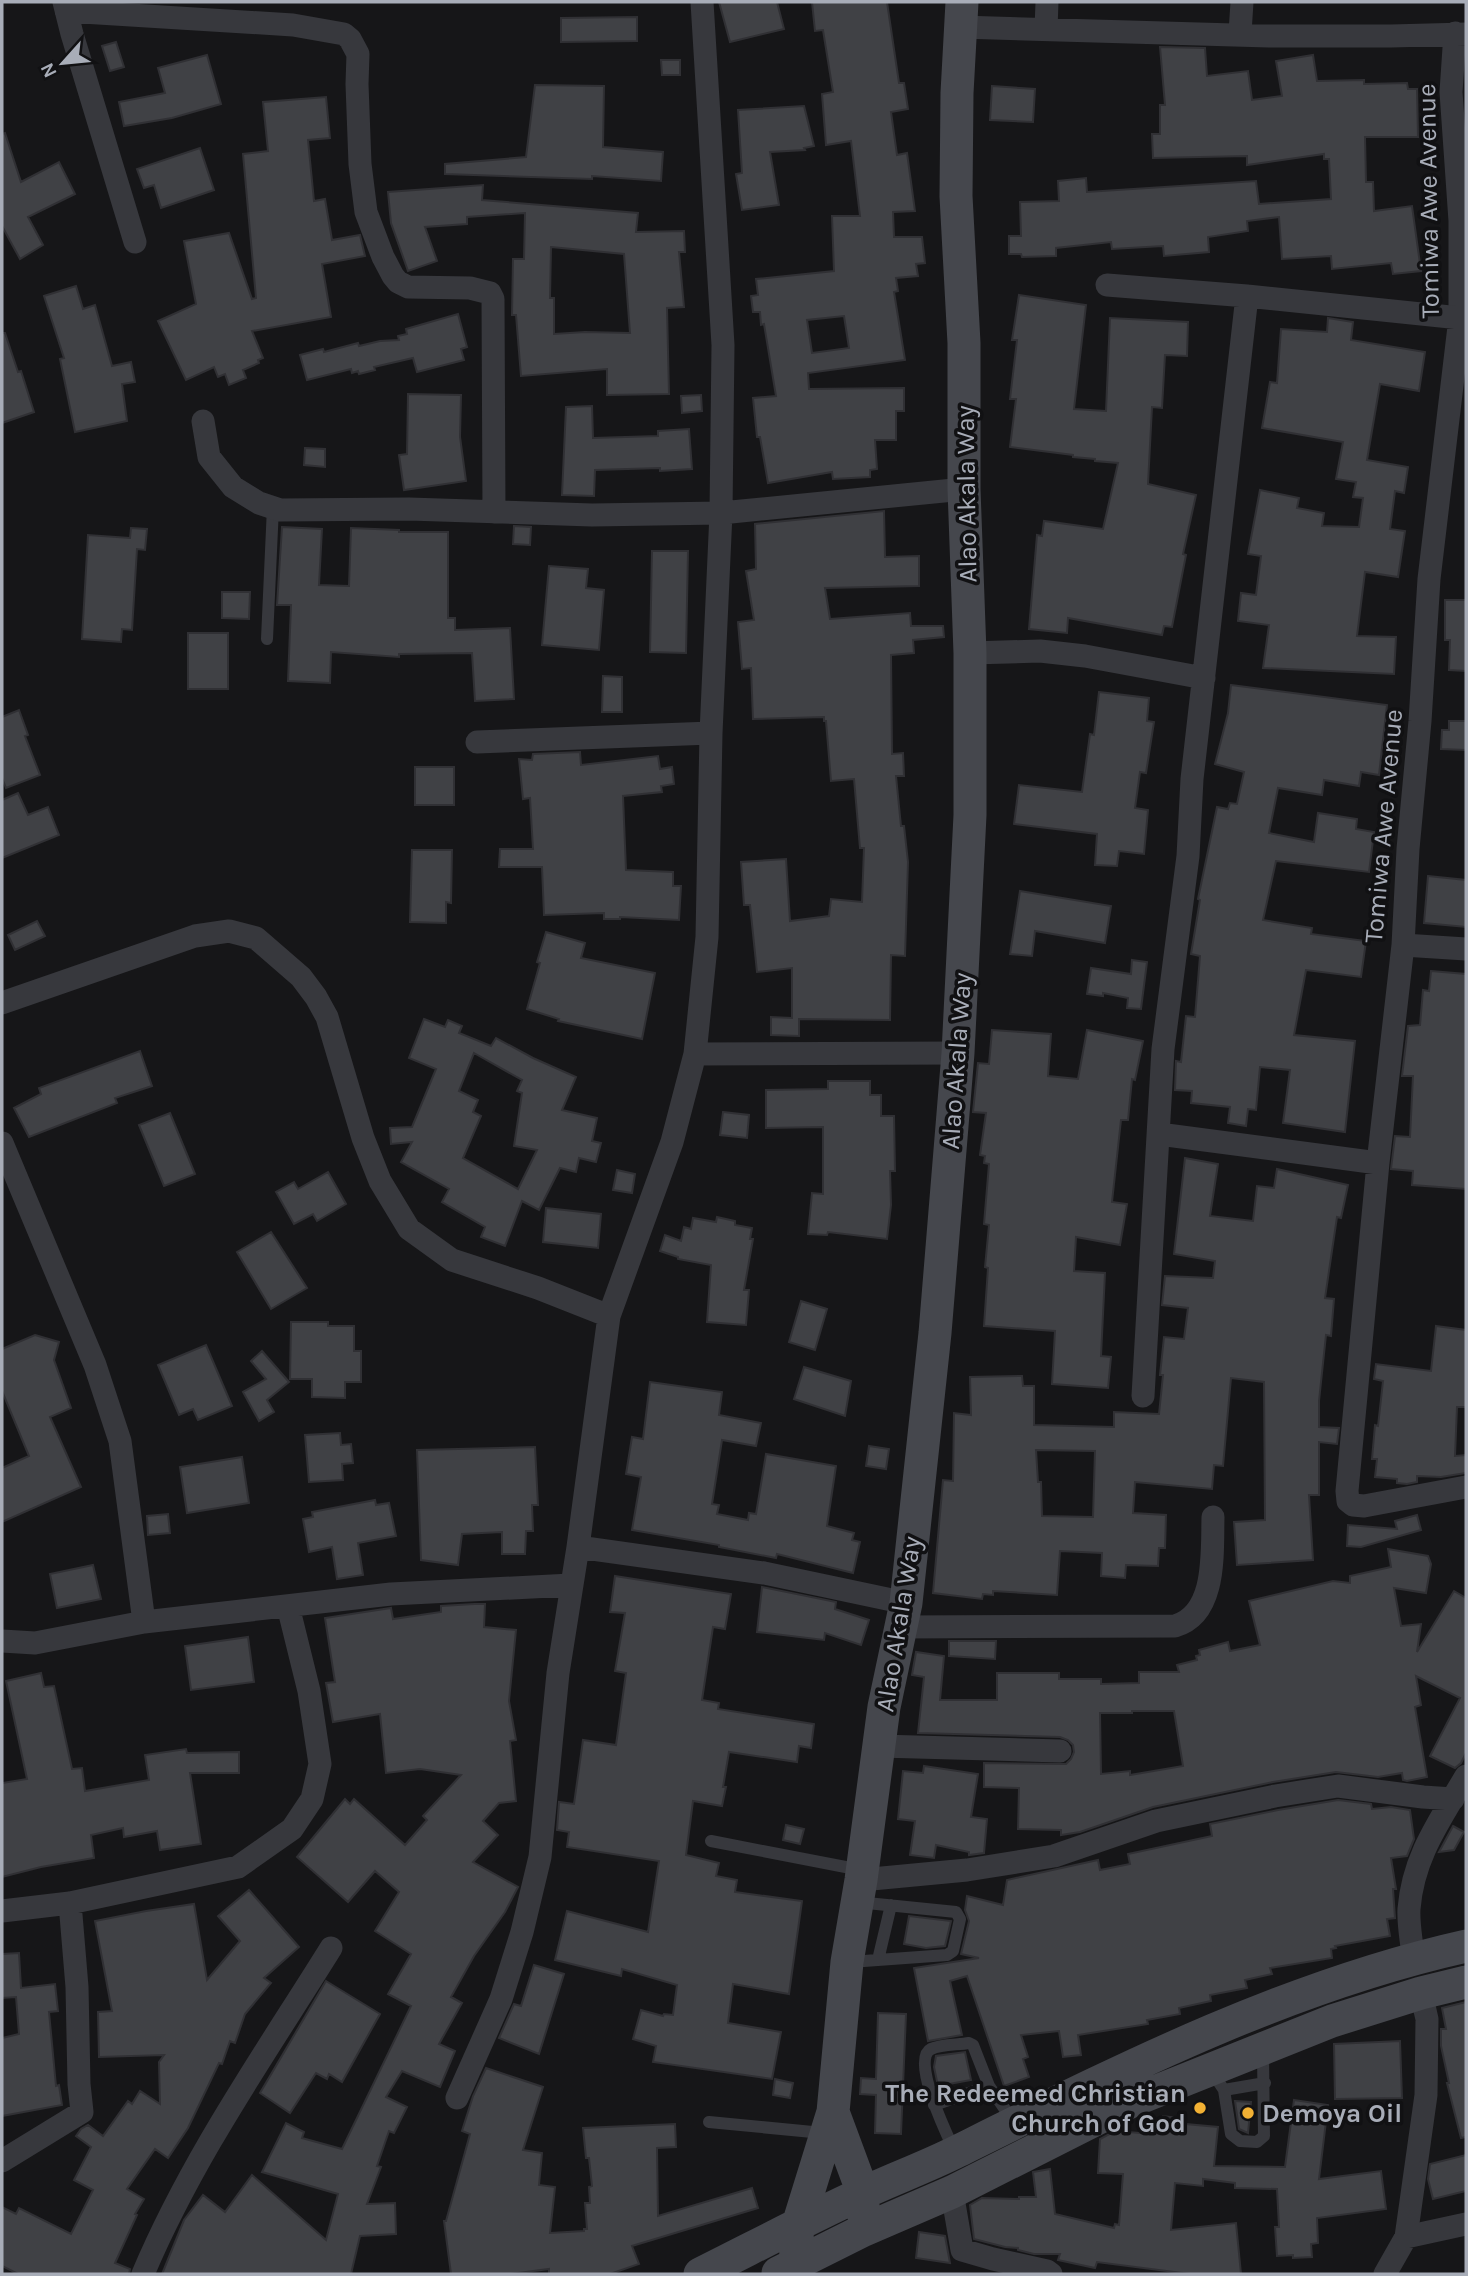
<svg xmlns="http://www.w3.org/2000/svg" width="1468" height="2276" font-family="Karla,sans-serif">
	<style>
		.building { fill: #404145; stroke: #303034; stroke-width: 2; fill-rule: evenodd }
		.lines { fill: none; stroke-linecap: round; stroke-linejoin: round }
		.lane { stroke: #37383d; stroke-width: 12 }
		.street { stroke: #37383d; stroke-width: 23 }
		.secondary { stroke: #45474d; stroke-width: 33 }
		.poi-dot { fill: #f2b134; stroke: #111113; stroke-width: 2.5 }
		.labels { text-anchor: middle; stroke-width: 7; stroke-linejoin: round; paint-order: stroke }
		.street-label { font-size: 26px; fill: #a8adb8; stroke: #111113 }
		.poi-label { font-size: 26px; font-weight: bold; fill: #a8adb8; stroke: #111113; text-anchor: end }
	</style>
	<rect width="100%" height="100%" fill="#161618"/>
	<path class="building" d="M719 2H777L784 29 730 42Z
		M812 2H887L899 83H904L908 109 891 112 897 155 907 153 915 211 893 212 894 237H922L925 263 916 264 918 276 896 278 898 291 894 292 905 360 808 373 809 389 904 388V411H896V440H875L877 469 870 470V477L833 479 832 472 768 483 760 437H757L753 398 776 396 764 324 761 325 760 312H753L751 296 758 295 756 279 834 271 832 216H860L851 141 826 145 822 94 833 92 823 30 815 31ZM844 316 849 348 812 353 807 320Z
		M637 17V41L561 42V18Z
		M116 42 124 67 110 71 102 46Z
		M1160 47 1205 48 1207 76 1248 71 1252 100 1282 96 1276 61 1313 55 1317 81 1364 80V84L1407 83 1408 89H1417L1418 137H1365L1366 182H1373L1374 211 1412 206 1421 271 1393 274 1391 263 1332 269 1331 256 1282 259 1279 217 1247 221 1248 231 1208 237 1209 252 1164 256 1163 246 1112 249 1111 242 1056 248V256L1022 257 1021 254H1009V236H1021L1020 202 1059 201 1058 181 1086 178 1087 192 1256 181 1259 204 1331 199 1329 159H1324V154L1247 165V156L1153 158 1152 134H1160V105H1165Z
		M207 55 221 104 172 118 124 126 119 102 165 93 158 68Z
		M661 60H680V75H662Z
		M535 85 604 86 603 147 663 152 661 181 592 176V179L445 174V164L526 157Z
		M992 86 1035 89 1033 122 990 120Z
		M326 97 330 138 308 140 314 201 325 199 332 240 360 235 365 256 322 264 331 317 252 331 263 358 258 360 259 363 243 370 246 378 229 385 225 374 218 377 214 367 186 380 158 321 196 304 184 241 229 233 252 299 256 298 243 154 268 151 263 102Z
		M804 106 814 146 804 148 805 150 770 152 779 205 742 210 736 174 742 173 738 110Z
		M5 133 21 182 59 162 75 194 28 217 43 245 20 259 2 226V134Z
		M200 148 214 190 161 208 154 185 144 188 137 169Z
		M483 185 482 200 638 213 636 232 684 231 685 252H679L684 307 667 308 669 394 607 395V369L521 376 516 315H512L513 259H524L525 213 467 217V224L425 227 437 261 408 271 391 223 388 192ZM551 247 624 254 630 333 585 332 554 334V298H550Z
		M76 286 83 309 95 305 112 366 131 362 135 382 122 384 127 421 75 432 60 359 64 358 44 296Z
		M1019 295 1086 305 1074 409 1106 411 1110 318 1188 322 1187 356 1165 355 1162 408 1152 407 1148 484 1196 495 1183 554 1186 555 1172 627 1164 626 1162 635 1068 618 1067 633 1029 629 1037 535 1042 536 1044 521 1103 529 1118 463 1095 461V459L1073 457V455L1010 447 1016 399H1010L1017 340H1012Z
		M458 314 467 347 461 349 464 360 417 372 413 358 374 367 375 370 359 374 358 371 352 373 351 369 307 380 300 355 323 349 324 352 358 343 359 346 380 341 399 340 398 336 407 334 406 329Z
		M1328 318 1353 322 1351 340 1425 352 1419 391 1380 384 1367 460 1408 467 1404 493 1395 491 1390 529 1405 531 1398 577 1365 572 1357 636 1396 637 1394 674 1263 668 1269 625 1238 621 1241 593 1256 595 1261 556 1248 554 1260 490 1299 498 1297 508 1324 513 1322 526 1359 527 1363 498 1353 497 1356 482 1336 479 1343 442 1262 428 1270 382 1277 383 1281 329 1327 332Z
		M2 333H5L18 372 21 371 34 412 2 423Z
		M408 394 461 395 460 437 466 481 404 490 399 455 407 454Z
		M701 395 702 411 682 413 681 396Z
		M592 406 593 438 658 436V431L689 429 692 469 660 471V468L595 470 594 496 562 495 566 407Z
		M305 448 325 449V467L304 465Z
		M884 511 885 557 919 556V586L825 588 830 619 910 613 911 626H943L944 637 913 640 914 653 891 655 892 754 903 753 904 776H896L901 826H904L908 862 905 956 891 955 890 1020 799 1019V1036L771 1035V1017L792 1018V968L757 972 750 905H744L741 862 786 859 790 921 829 916 831 899 862 902 864 848H860L854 779 831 781 826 721H824V717L753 719 751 668 742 669 738 622 754 620 746 571 756 569 755 524Z
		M514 526 531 527 530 545 513 544Z
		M282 527 322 529 319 585 349 586 351 528 399 530V532H448V618H455V630L510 628 514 699 475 701 472 653 399 654V657L331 652 330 683 288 681 291 605H277Z
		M131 528 147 529 145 550 137 549 132 630 122 629 121 642 82 639 88 535 130 538Z
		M652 551H688L686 653 650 652Z
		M549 566 588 569 586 588 604 590 599 650 542 645Z
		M222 592H250L249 619 222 618Z
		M1445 600H1466V671L1449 670 1450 640H1445Z
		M188 633H228V689H188Z
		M603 676 622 677V712H602Z
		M1231 685 1387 705 1379 775 1361 772 1359 786 1324 780 1322 795 1278 788 1269 833 1314 842 1318 813 1357 819 1356 829 1374 832 1369 872 1276 861 1263 920 1312 928 1311 934 1366 941 1361 977 1306 970 1294 1035 1355 1041 1345 1132 1283 1123 1290 1070 1260 1067 1256 1110 1248 1109 1246 1126 1228 1123 1230 1107 1191 1103 1192 1091 1175 1090 1176 1061 1181 1062 1186 1016 1195 1017 1200 956 1191 954 1200 900 1198 899 1217 807 1228 809 1230 803 1237 804 1244 772 1215 764 1228 713Z
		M1099 692 1149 698 1147 721 1154 722 1146 773 1140 772 1135 808 1148 810 1144 854 1119 851 1117 866 1095 865 1097 834 1014 824 1019 785 1082 792 1090 734 1094 735Z
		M19 710 28 735 25 736 40 775 6 788 2 778V717Z
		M1449 721H1466V750L1441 749 1442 730H1449Z
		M580 752 581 765 658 756 660 769 672 767 674 784 661 786 662 792 623 796 626 870 673 872V886H681L679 920 620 917V919H604V913L544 915 542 867H499L500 849H533L530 798 523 799 519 759 532 760 533 754Z
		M415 767H454V805H415Z
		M18 793 28 815 48 807 59 835 2 858V800Z
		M412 850H452L451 903 446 902V923L410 922Z
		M1428 876 1466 880V927L1424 923Z
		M1020 891 1111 906 1105 943 1035 931 1032 956 1010 954Z
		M37 921 45 936 15 950 8 935Z
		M546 932 585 943 581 958 655 973 642 1039 558 1021 559 1019 527 1009 540 963 537 962Z
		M1132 960 1147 962 1141 1009 1127 1008 1128 998 1103 993V996L1087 994 1091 968 1131 974Z
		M1431 971 1466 974V1189L1412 1185 1413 1171 1391 1169 1395 1136 1410 1137 1413 1076H1402L1408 1026 1420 1025 1423 990 1429 991Z
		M424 1019 445 1027 448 1020 462 1026 459 1033 491 1046 496 1038 533 1058 576 1077 562 1110 597 1118 592 1141 601 1143 596 1162 579 1158 576 1172 560 1168 539 1210 522 1201 505 1246 481 1237 485 1227 442 1202 449 1189 401 1162 412 1142 391 1144 390 1128 412 1127 436 1069 409 1058ZM474 1053 522 1080 517 1091 522 1093 514 1146 537 1150 518 1189 463 1158 481 1116 473 1112 478 1100 459 1091Z
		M992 1030 1051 1034 1048 1076 1078 1079 1087 1030 1143 1041 1135 1080 1132 1079 1128 1120H1121L1112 1202 1127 1204 1120 1245 1076 1237 1074 1271 1105 1273 1101 1356 1111 1357 1108 1388 1052 1384 1055 1331 984 1326 988 1268 985 1267 989 1225 984 1224 989 1164 984 1163 985 1156 980 1155 986 1113 973 1112 978 1063 989 1064Z
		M140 1051 152 1086 115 1098 117 1103 29 1137 14 1108 41 1094 39 1088Z
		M828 1081H870V1095H881V1116H894L895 1171H890L891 1205 887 1239 828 1232 827 1235 808 1234 812 1193 823 1194V1127L766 1128V1090L828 1089Z
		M723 1112 749 1115 747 1138 720 1135Z
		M170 1113 195 1174 164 1186 139 1125Z
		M1185 1158 1218 1164 1210 1216 1253 1221 1257 1186 1274 1188 1277 1169 1348 1185 1341 1218 1337 1217 1325 1298 1334 1299 1331 1336 1326 1335 1319 1401V1427L1339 1428 1337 1444 1319 1442V1495H1309L1313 1560 1237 1565 1234 1522 1265 1520 1264 1382 1231 1378 1223 1466 1214 1465 1212 1489 1135 1482 1133 1513 1166 1515 1165 1548H1159L1158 1566 1126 1565 1125 1578 1101 1576 1102 1553 1060 1551 1057 1595 993 1591V1595L983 1594 982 1599 933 1593 943 1480 953 1481 954 1413 971 1415 970 1377 1022 1376 1023 1386H1034V1425L1114 1427V1412L1159 1414 1163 1375H1160L1164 1337 1184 1339 1188 1308 1162 1305 1165 1276 1213 1278 1215 1261 1174 1254ZM1036 1450 1095 1451 1093 1517 1042 1516 1041 1482H1038Z
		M617 1170 635 1174 632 1193 613 1190Z
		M328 1172 346 1204 317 1221 313 1214 294 1224 276 1192 294 1182 298 1189Z
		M546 1208 601 1214 598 1248 543 1242Z
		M717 1217 735 1221V1225L752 1228 750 1239H753L744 1290H749L746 1325 707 1322 711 1265 678 1259V1257L660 1251 665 1235 681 1241 684 1227 691 1229 693 1218 716 1222Z
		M271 1232 307 1288 271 1309 237 1252Z
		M801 1301 827 1309 815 1350 789 1342Z
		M291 1322H328V1326H354V1351H361V1382H345V1398L312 1397V1379H290Z
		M1436 1326 1466 1330V1407H1457L1455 1456 1466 1455V1473L1441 1477 1417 1476V1482L1407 1484 1397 1483V1479L1375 1477 1377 1459H1372L1375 1425 1378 1426 1383 1381 1374 1379 1376 1364 1431 1371Z
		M35 1335 59 1342 54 1360 71 1408 50 1417 81 1487 2 1522V1468L29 1456 2 1391V1349Z
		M206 1345 232 1406 198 1420 193 1409 179 1415 158 1365Z
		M262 1351 289 1382 267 1400 274 1412 259 1421 243 1392 266 1379 251 1361Z
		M804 1367 851 1381 845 1416 794 1399Z
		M650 1382 722 1392 719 1415 761 1423 756 1446 722 1440 712 1504 719 1505 717 1514 748 1520 749 1513 756 1514 766 1454 836 1466 827 1526 854 1533 852 1540 860 1542 853 1573 777 1554 776 1558 719 1547V1545L632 1530 641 1477 626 1474 632 1437 643 1439Z
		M340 1433 341 1445 351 1444 353 1463 342 1464 343 1480 309 1482 305 1435Z
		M869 1446 889 1449 886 1469 866 1466Z
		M535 1447 538 1505H532L533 1531H526L525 1554H502V1532L462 1534 458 1565 421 1560 417 1450Z
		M242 1457 249 1503 187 1513 180 1467Z
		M375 1500 376 1505 389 1503 396 1536 358 1543 363 1575 337 1579 332 1547 309 1552 303 1519 313 1517 312 1512Z
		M168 1514 170 1533 148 1535 147 1516Z
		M1417 1515 1421 1530 1361 1547 1347 1546 1348 1525 1397 1529 1395 1521Z
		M1388 1549 1428 1556 1431 1564 1426 1593 1394 1588 1401 1626 1421 1624 1417 1652 1454 1591 1466 1598V1753L1461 1763 1455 1768 1430 1756 1460 1698 1416 1676 1421 1705 1415 1707 1427 1777 1407 1781 1403 1780 1402 1773 1378 1777 1336 1772 1273 1782 1153 1807 1080 1832 1061 1835V1830L1018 1829 1019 1788 984 1787V1763L1066 1764 1071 1759 1074 1752 1073 1745 1068 1740 1060 1737 918 1733 924 1677 912 1675 916 1652 944 1656 940 1700H997V1673H1059V1679H1101V1684L1139 1683V1672H1179L1177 1665 1197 1660 1196 1656 1200 1655 1199 1650 1228 1642 1230 1651 1260 1645 1249 1601 1333 1581 1350 1583V1576L1391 1567ZM1132 1711H1174L1183 1766 1130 1775V1771L1101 1774 1100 1713H1132Z
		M93 1565 101 1599 57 1608 50 1574Z
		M615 1576 731 1594 725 1629 713 1627 702 1700 719 1703 718 1709 814 1724 811 1748 799 1746 797 1762 729 1752 723 1787H726L722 1806 693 1801 686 1855 719 1863 716 1876 737 1880 735 1892 802 1901 789 1994 733 1984 728 2023 781 2032 772 2079 653 2062 656 2046 633 2039 641 2010 663 2016 664 2014 673 2015 677 1985 622 1969 621 1976 555 1960 567 1911 648 1932 659 1861 567 1847 569 1832 557 1830 559 1802 574 1804 583 1740 616 1745 626 1673 615 1671 625 1613 610 1612Z
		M762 1587 836 1602 835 1609 869 1620 861 1645 825 1633 824 1640 757 1632Z
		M474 1604H485L484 1627 516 1630 509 1701 516 1740 510 1741 516 1801 499 1803 483 1821 498 1835 473 1862 518 1887 505 1912 474 1956 451 1997 462 2003 439 2044 455 2051 440 2087 402 2071 386 2097 407 2107 394 2133 389 2131 377 2166 381 2167 367 2204 395 2203 396 2234 360 2236 351 2274H162L184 2220 203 2195 225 2212 252 2175 326 2240 338 2194 262 2172 286 2123 304 2132 302 2138 342 2149 411 2006 388 1994 411 1954 375 1931 399 1892 375 1871 348 1902 297 1857 345 1799 350 1804 354 1799 405 1845 427 1820 423 1816 461 1775 420 1769 386 1773 380 1714 333 1722 326 1683 335 1682 325 1618 391 1608 393 1619 441 1612V1606Z
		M248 1637 254 1682 191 1690 185 1646Z
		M949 1641H996L995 1659 949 1656Z
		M41 1673 44 1687 54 1686 72 1769 82 1768 85 1791 149 1780 145 1755 186 1749 187 1753 239 1752V1773H190L201 1844 160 1850 157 1831 124 1837 123 1828 91 1835 94 1858 41 1867 2 1877V1783L27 1779 6 1681Z
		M924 1766 978 1774 971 1817 987 1819 984 1853 969 1855V1852L936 1845 934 1858 910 1855 915 1821 898 1819 903 1771 923 1773Z
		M1338 1800 1371 1804 1372 1809 1391 1807 1410 1810 1414 1839 1407 1856 1391 1858 1396 1889H1393L1395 1918 1387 1919 1390 1936 1335 1946 1336 1948 1331 1949 1332 1958 1270 1968 1272 1974 1245 1980 1247 1988 1210 1995 1211 2001 1179 2008 1180 2014 1147 2020 1148 2024 1078 2035 1081 2055 1063 2057 1059 2031 1021 2035 1028 2057 1023 2059 1029 2077 1004 2086 967 1976 950 1981 962 2035 928 2041 914 1968 979 1958 961 1954 969 1921 965 1910 967 1896 1003 1905 1007 1880 1098 1860 1100 1870 1130 1864 1128 1854 1212 1836 1210 1824 1278 1810Z
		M786 1825 804 1829 800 1844 783 1840Z
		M1453 1826 1464 1832 1454 1850 1439 1852Z
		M249 1890 299 1947 264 1978 271 1983 245 2014 235 2043 230 2041 222 2064 219 2063 188 2128 168 2158 155 2149 127 2189 144 2199 135 2214 137 2215 115 2263 130 2269 129 2274H18L2 2266V2207L16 2214 19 2208 71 2234 93 2190 74 2180 91 2147 76 2136 81 2129 88 2125 103 2136 128 2101 132 2104 140 2091 160 2104 159 2062 164 2055 99 2057 98 2012 112 2011 95 1921 146 1911 194 1904 207 1980 240 1941 218 1916Z
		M909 1916 951 1921 945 1946 926 1948 904 1944Z
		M19 1953 21 1988 55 1984 58 2011 49 2012 56 2086 59 2085 62 2105 2 2116V2038L19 2034 16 1997 2 1998V1954Z
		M534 1965 564 1974 539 2054 499 2038 514 2004 521 2006Z
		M326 1981 380 2014 342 2082 329 2074 327 2079 316 2073 290 2113 260 2093Z
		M1466 2002V2137L1461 2138 1447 2083H1449L1441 2046V2029H1446L1442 2008Z
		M878 2013 906 2014 901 2134 875 2133 876 2095 860 2094 861 2078 876 2079Z
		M1400 2041 1402 2098 1335 2099 1334 2044Z
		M965 2052 971 2080 938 2086 934 2067 936 2056Z
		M486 2068 543 2087 523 2150 542 2153 539 2185 555 2187 550 2233 584 2231V2229H587L585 2203H590L589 2187 592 2186 589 2158H586L583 2128 675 2124 676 2147 657 2148 658 2216 752 2188 758 2208 632 2246 639 2264 610 2274H549V2269L511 2274H451L444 2221H446L470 2134 462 2131 473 2096Z
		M775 2079 793 2083 790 2098 773 2095Z
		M1294 2100 1328 2105 1319 2179 1381 2171 1386 2209 1317 2218 1318 2243 1311 2244 1312 2257 1293 2258V2255L1277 2256 1275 2227H1279L1277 2189 1235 2188V2183L1203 2179V2186L1175 2183 1171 2230 1236 2223 1241 2274H1190L1097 2262 1095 2268 1058 2260 1060 2254H1034L1018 2250V2248L1005 2247 974 2239 970 2205 982 2198 1019 2199V2197H1036L1033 2172 1050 2169 1055 2214 1114 2228 1115 2224 1119 2225 1123 2174 1098 2173 1100 2139 1115 2131 1140 2133 1142 2120 1162 2123 1163 2116 1186 2119V2124L1218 2127 1214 2166 1285 2167Z
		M1235 2101 1251 2102 1248 2133 1239 2129Z
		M1466 2155V2191L1433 2199 1428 2179 1430 2164Z
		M919 2232 945 2236 950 2263 916 2258Z"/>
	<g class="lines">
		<path class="lane" d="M267 639 273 507
			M711 1841 861 1870
			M878 1960 891 1905
			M850 1962 947 1955 953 1951 960 1919 956 1912 857 1902
			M1212 2072 1224 2090 1231 2134 1240 2141 1257 2142 1264 2136 1263 2053
			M1224 2090 1265 2083
			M934 2105 989 2086
			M709 2122 823 2133
			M955 2152C948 2137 910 2059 931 2049 941 2044 958 2045 969 2043L973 2045 989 2086 1013 2121"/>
		<path class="street" d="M64 2 72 34 135 242
			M66 11 293 25 344 34 350 39 358 54 357 84 360 164 366 212 383 257 393 276 398 282 408 287 470 288 490 293 493 299 494 512
			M960 27 1269 36H1391L1466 34
			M1046 29 1047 2
			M1240 33 1242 2
			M1455 33 1451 92 1460 221V318L1429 579 1420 721 1408 849 1403 945 1378 1163 1347 1491 1348 1501 1353 1505 1364 1506 1466 1487
			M1107 285 1247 296 1460 318
			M203 421 209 457 233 487 259 503 280 510 409 509 592 515 721 513 964 489
			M970 653 1040 651 1085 656 1204 678
			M477 742 711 733
			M1403 945 1466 949
			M2 1003 195 936 229 931 256 938 301 977 316 997 327 1017 363 1138 380 1181 409 1229 452 1260 538 1288 609 1316
			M695 1054 958 1053
			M1159 1134 1378 1163
			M2 1143 95 1365 120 1441 144 1622
			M1143 1396 1163 1049 1188 856 1192 779 1247 296
			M578 1547 764 1573 906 1603
			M901 1627 1175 1626C1217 1614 1212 1552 1213 1517
			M2 1641 35 1643 144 1622 391 1594 571 1585
			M879 1746 1060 1751
			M861 1880 967 1870 1054 1856 1156 1821 1275 1796 1338 1786 1423 1797 1453 1799
			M2 1911 70 1903 238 1867 292 1829 312 1799 320 1764 309 1691 288 1606
			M1413 1958C1412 1942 1408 1925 1409 1909 1413 1856 1441 1819 1466 1776
			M457 2098 501 1999 522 1932 540 1857 558 1673 578 1547 609 1316 672 1142 695 1054 707 937 711 733 721 513 723 345 702 2
			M2 2161 82 2112 79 2084 77 1987 70 1903
			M952 2192 962 2250 993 2259 1047 2271 1051 2274
			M1406 2237 1466 2224
			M143 2274C192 2158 265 2054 331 1948
			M1385 2274 1406 2237 1426 2095 1427 2019 1421 1993"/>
		<path class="secondary" d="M833 2112 863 2193V2213
			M795 2264 798 2225 833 2112 847 1962 861 1880 884 1707 906 1603 935 1333 958 1053 970 815V653L964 489V343L956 196 957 93 962 2
			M778 2273 864 2230 952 2192 1132 2101 1332 2021 1421 1993 1466 1982
			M700 2274C754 2247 807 2219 861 2194 893 2179 926 2167 958 2151 1121 2070 1287 1986 1466 1946"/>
	</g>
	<g class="poi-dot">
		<circle cx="1200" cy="2108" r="7"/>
		<circle cx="1248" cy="2113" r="7"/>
	</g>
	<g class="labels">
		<g class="street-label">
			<text transform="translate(1428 201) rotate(-91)" y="9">Tomiwa Awe Avenue</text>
			<text transform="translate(966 494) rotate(-91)" y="9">Alao Akala Way</text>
			<text transform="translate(1383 826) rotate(-85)" y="9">Tomiwa Awe Avenue</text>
			<text transform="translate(956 1061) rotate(-86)" y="9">Alao Akala Way</text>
			<text transform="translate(898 1624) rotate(-81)" y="9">Alao Akala Way</text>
		</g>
		<g class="poi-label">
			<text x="1186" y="2102">The Redeemed Christian<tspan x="1186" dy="30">Church of God</tspan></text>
			<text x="1262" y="2122" text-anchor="start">Demoya Oil</text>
		</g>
	</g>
	<rect width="1468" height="2276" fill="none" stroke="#a8adb8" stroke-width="7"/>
	<g transform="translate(63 63) rotate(243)" stroke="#111113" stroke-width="5" paint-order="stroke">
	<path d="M0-5L12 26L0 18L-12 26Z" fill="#a8adb8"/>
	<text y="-10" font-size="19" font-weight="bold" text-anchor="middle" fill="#a8adb8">N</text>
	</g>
</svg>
